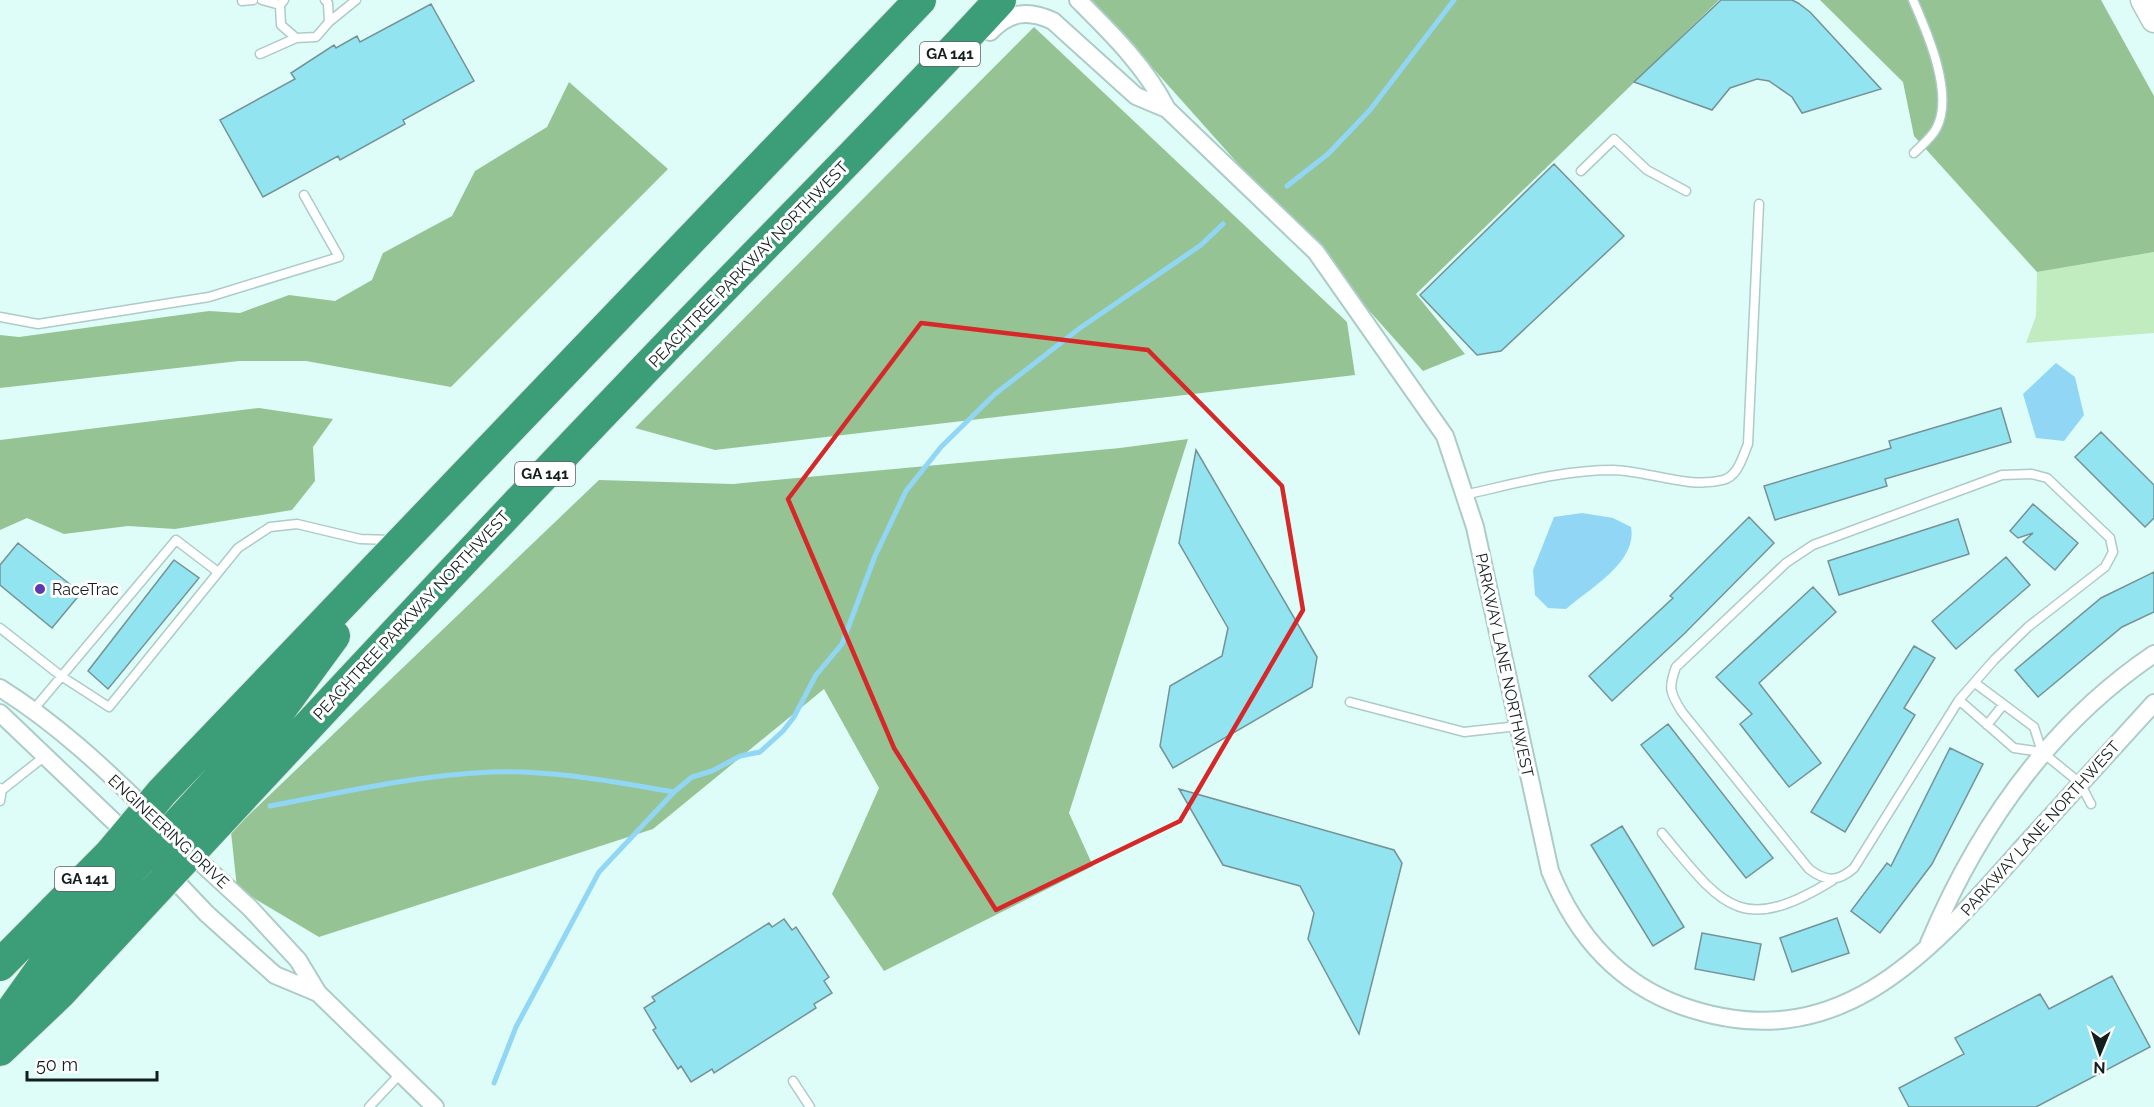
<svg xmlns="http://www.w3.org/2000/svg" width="2154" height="1107" font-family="Raleway,sans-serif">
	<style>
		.green { fill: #c1ecbf }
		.forest { fill: #96c394 }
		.water { fill: #92d6f5 }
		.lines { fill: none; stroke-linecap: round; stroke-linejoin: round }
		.stream { stroke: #92d6f5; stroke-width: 5 }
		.building { fill: #92e4f0; stroke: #759296; stroke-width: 1.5 }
		.lane-casing { stroke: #adcbc7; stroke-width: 11 }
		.street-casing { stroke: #adcbc7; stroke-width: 20 }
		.secondary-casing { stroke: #adcbc7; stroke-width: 27 }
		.highway-casing { stroke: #e3e4e4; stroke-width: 34 }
		.lane { stroke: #fff; stroke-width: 8 }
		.street { stroke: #fff; stroke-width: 16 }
		.secondary { stroke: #fff; stroke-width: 24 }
		.highway { stroke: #3b9e79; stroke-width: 32 }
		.marked { fill: none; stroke: #d62828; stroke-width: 4.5; stroke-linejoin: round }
		.poi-dot { fill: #6038b0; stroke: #fff; stroke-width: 2 }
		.labels { text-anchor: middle; stroke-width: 6; stroke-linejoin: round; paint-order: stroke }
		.shield { fill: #fff; stroke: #5a6261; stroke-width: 1.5 }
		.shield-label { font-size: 15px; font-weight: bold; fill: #131f1d }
		.street-label { font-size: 16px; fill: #131f1d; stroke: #fff }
		.poi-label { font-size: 16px; fill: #131f1d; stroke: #fff; text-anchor: start }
	</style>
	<rect width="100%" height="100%" fill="#defdf8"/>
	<path class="green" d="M2154 252V333L2026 343 2036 316 2037 272Z"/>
	<path class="forest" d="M1092 0H1719L1416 294 1465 354 1423 371Z
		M1820 0H2101L2154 96V252L2037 272 1914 136 1903 82Z
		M1034 27 1347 322 1355 375 715 450 635 428Z
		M569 82 668 169 451 387 306 361H239L0 388V335L19 337 209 311 240 313 289 295 335 301 372 280 383 253 452 216 475 171 547 127Z
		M259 408 333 419 313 447 315 481 292 510 175 529 128 526 64 534 27 518 0 530V440Z
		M1188 439 1069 813 1093 866 884 971 832 894 879 788 824 689 653 829 319 937 237 888 231 832 599 480 733 484 1120 448Z"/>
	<path class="water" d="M2056 363 2075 377 2084 415 2064 441 2036 438 2023 394Z
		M1582 513 1613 518 1631 527C1638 562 1589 589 1566 609L1548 608 1535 595 1533 570 1554 517Z"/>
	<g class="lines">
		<path class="stream" d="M1287 186 1328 154 1370 110 1454 0
			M270 806C343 792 418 775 492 772 554 770 614 782 674 792
			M494 1083 516 1027 599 872 674 792 692 777 712 771 740 756 760 752 783 731 794 717 816 675 842 644 875 556 906 491 941 447 995 394 1080 328 1201 245 1223 224"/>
	</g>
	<path class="building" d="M1721 0H1792L1798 3 1810 12 1881 89 1802 113 1792 97 1769 81 1757 79 1730 88 1712 110 1634 82Z
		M431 4 474 81 403 120 405 124 340 160 338 156 263 197 220 120 295 79 291 73 334 45 336 48 357 36 360 42Z
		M1554 164 1624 236 1501 351 1477 355 1420 295Z
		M2001 408 2011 442 1885 479 1887 486 1775 520 1764 486 1891 448 1889 441Z
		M2101 432 2154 485V518L2145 527 2075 457Z
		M1196 450 1317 657 1312 687 1173 768 1160 746 1170 686 1222 656 1228 628 1179 543Z
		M2033 504 2078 543 2055 570 2023 542 2033 533 2018 538 2010 531Z
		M1749 517 1774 543 1684 634 1612 701 1589 676 1673 598 1670 596Z
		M1958 519 1969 554 1839 595 1828 561Z
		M18 543 81 593 52 628 0 585V565Z
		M2006 557 2030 585 1956 649 1932 621Z
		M174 560 199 578 108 689 88 671Z
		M2154 572V612L2122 627 2038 697 2015 670 2101 598Z
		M1813 587 1836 612 1759 683 1821 763 1789 787 1740 724 1752 714 1716 677Z
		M1914 646 1935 658 1904 708 1915 715 1845 832 1811 812Z
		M1668 724 1773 858 1746 878 1641 745Z
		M1950 748 1983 764 1932 864 1880 933 1851 911 1887 863 1891 866Z
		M1179 789 1394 850 1402 863 1359 1034 1308 939 1314 913 1300 886 1223 865Z
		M1622 826 1684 927 1653 946 1591 845Z
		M1837 918 1849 953 1792 972 1780 938Z
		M784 919 792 930 796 927 829 977 824 981 832 993 814 1004 816 1008 714 1073 712 1069 691 1082 681 1066 678 1069 653 1030 656 1028 644 1008 655 1001 652 997 769 923 772 927Z
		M1702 933 1761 944 1754 980 1695 969Z
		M2112 976 2150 1047 2036 1107H1909L1899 1088 1964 1054 1955 1038 2040 994 2049 1009Z"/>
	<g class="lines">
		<defs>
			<path id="lane" d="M262 0 280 5
				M284 0 280 5 281 25 296 38 316 37 329 22 328 3 325 0
				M1913 0C1927 32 1955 95 1936 129 1931 138 1921 146 1914 153
				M242 1 253 0
				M329 22 356 0
				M260 54 296 38
				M1581 171 1614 139 1647 170 1686 191
				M0 317 38 324 209 297 339 257 304 195
				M2032 474 2047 478 2110 538 2113 552 2105 567 2028 627 1994 660 1959 700 1854 868C1838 882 1826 882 1809 869L1682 712C1670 693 1668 688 1676 667L1786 563 1813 545 2002 475Z
				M1464 495C1514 484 1562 470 1613 470 1649 471 1688 489 1723 480 1738 476 1742 458 1748 444L1759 204
				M0 628 61 676 109 707 238 548 270 527 297 524 360 539 391 540
				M1975 683 2034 727 2042 752
				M1959 700 2014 748 2042 752 2080 783 2091 804
				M1350 702 1464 732 1518 726
				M34 709 176 540 218 572
				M1987 725 2003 705
				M0 788 2 790 45 756
				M0 801 2 790
				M1662 833C1722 906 1741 937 1833 880
				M793 1081 810 1107
				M369 1107 401 1073"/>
			<path id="street" d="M1078 0C1112 34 1145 66 1167 109
				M990 32C1009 12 1028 9 1053 21L1136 96 1167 109 1316 252 1445 436 1475 527 1550 871C1575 933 1617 983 1682 1006 1838 1061 1929 953 2022 848 2066 799 2110 751 2154 703
				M0 688C56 723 104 768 151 814
				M0 713 130 837
				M186 849 250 908 298 960 318 993 435 1107
				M166 871 207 914 275 975 318 993
				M1929 943C1978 827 2049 725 2154 654"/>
			<path id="secondary" d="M2143 0 2154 20"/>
			<path id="highway" d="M149 855 271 722 334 636
				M0 965 110 854 162 792 920 0
				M0 1027 47 961 160 838
				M0 1050 59 994C248 791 436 587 628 387 751 257 879 132 1000 0"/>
		</defs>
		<use href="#lane" class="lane-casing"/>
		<use href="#street" class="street-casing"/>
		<use href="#secondary" class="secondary-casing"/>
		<use href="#highway" class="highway-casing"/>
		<use href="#lane" class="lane"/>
		<use href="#street" class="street"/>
		<use href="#secondary" class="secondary"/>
		<use href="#highway" class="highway"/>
	</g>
	<path class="marked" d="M921 323 1148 350 1282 486 1303 610 1180 821 996 910 894 748 788 499Z"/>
	<circle class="poi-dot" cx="40" cy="589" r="6"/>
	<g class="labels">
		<g class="shield">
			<rect x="920" y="42" width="60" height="24" rx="4.5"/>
			<rect x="515" y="462" width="60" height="24" rx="4.5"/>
			<rect x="55" y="867" width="60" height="24" rx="4.5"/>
		</g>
		<g class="shield-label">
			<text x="950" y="59">GA 141</text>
			<text x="545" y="479">GA 141</text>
			<text x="85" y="884">GA 141</text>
		</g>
		<g class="street-label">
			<text transform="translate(748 264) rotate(-46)" y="6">PEACHTREE PARKWAY NORTHWEST</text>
			<text transform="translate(411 615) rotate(-47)" y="6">PEACHTREE PARKWAY NORTHWEST</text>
			<text transform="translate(1505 665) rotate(78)" y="6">PARKWAY LANE NORTHWEST</text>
			<text transform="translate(2040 828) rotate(-48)" y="6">PARKWAY LANE NORTHWEST</text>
			<text transform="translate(169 831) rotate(43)" y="6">ENGINEERING DRIVE</text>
		</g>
		<g class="poi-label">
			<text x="52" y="595">RaceTrac</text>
		</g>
	</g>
	<g transform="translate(2100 1053) rotate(182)" stroke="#ffffff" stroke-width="4.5" paint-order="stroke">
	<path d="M0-4.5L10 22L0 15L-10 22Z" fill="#131f1d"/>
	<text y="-9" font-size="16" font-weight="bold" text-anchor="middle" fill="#131f1d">N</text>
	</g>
	<path d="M27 1071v9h130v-9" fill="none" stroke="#131f1d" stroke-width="3"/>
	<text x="36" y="1071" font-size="18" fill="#131f1d" stroke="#ffffff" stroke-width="4.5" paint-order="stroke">50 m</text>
</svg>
